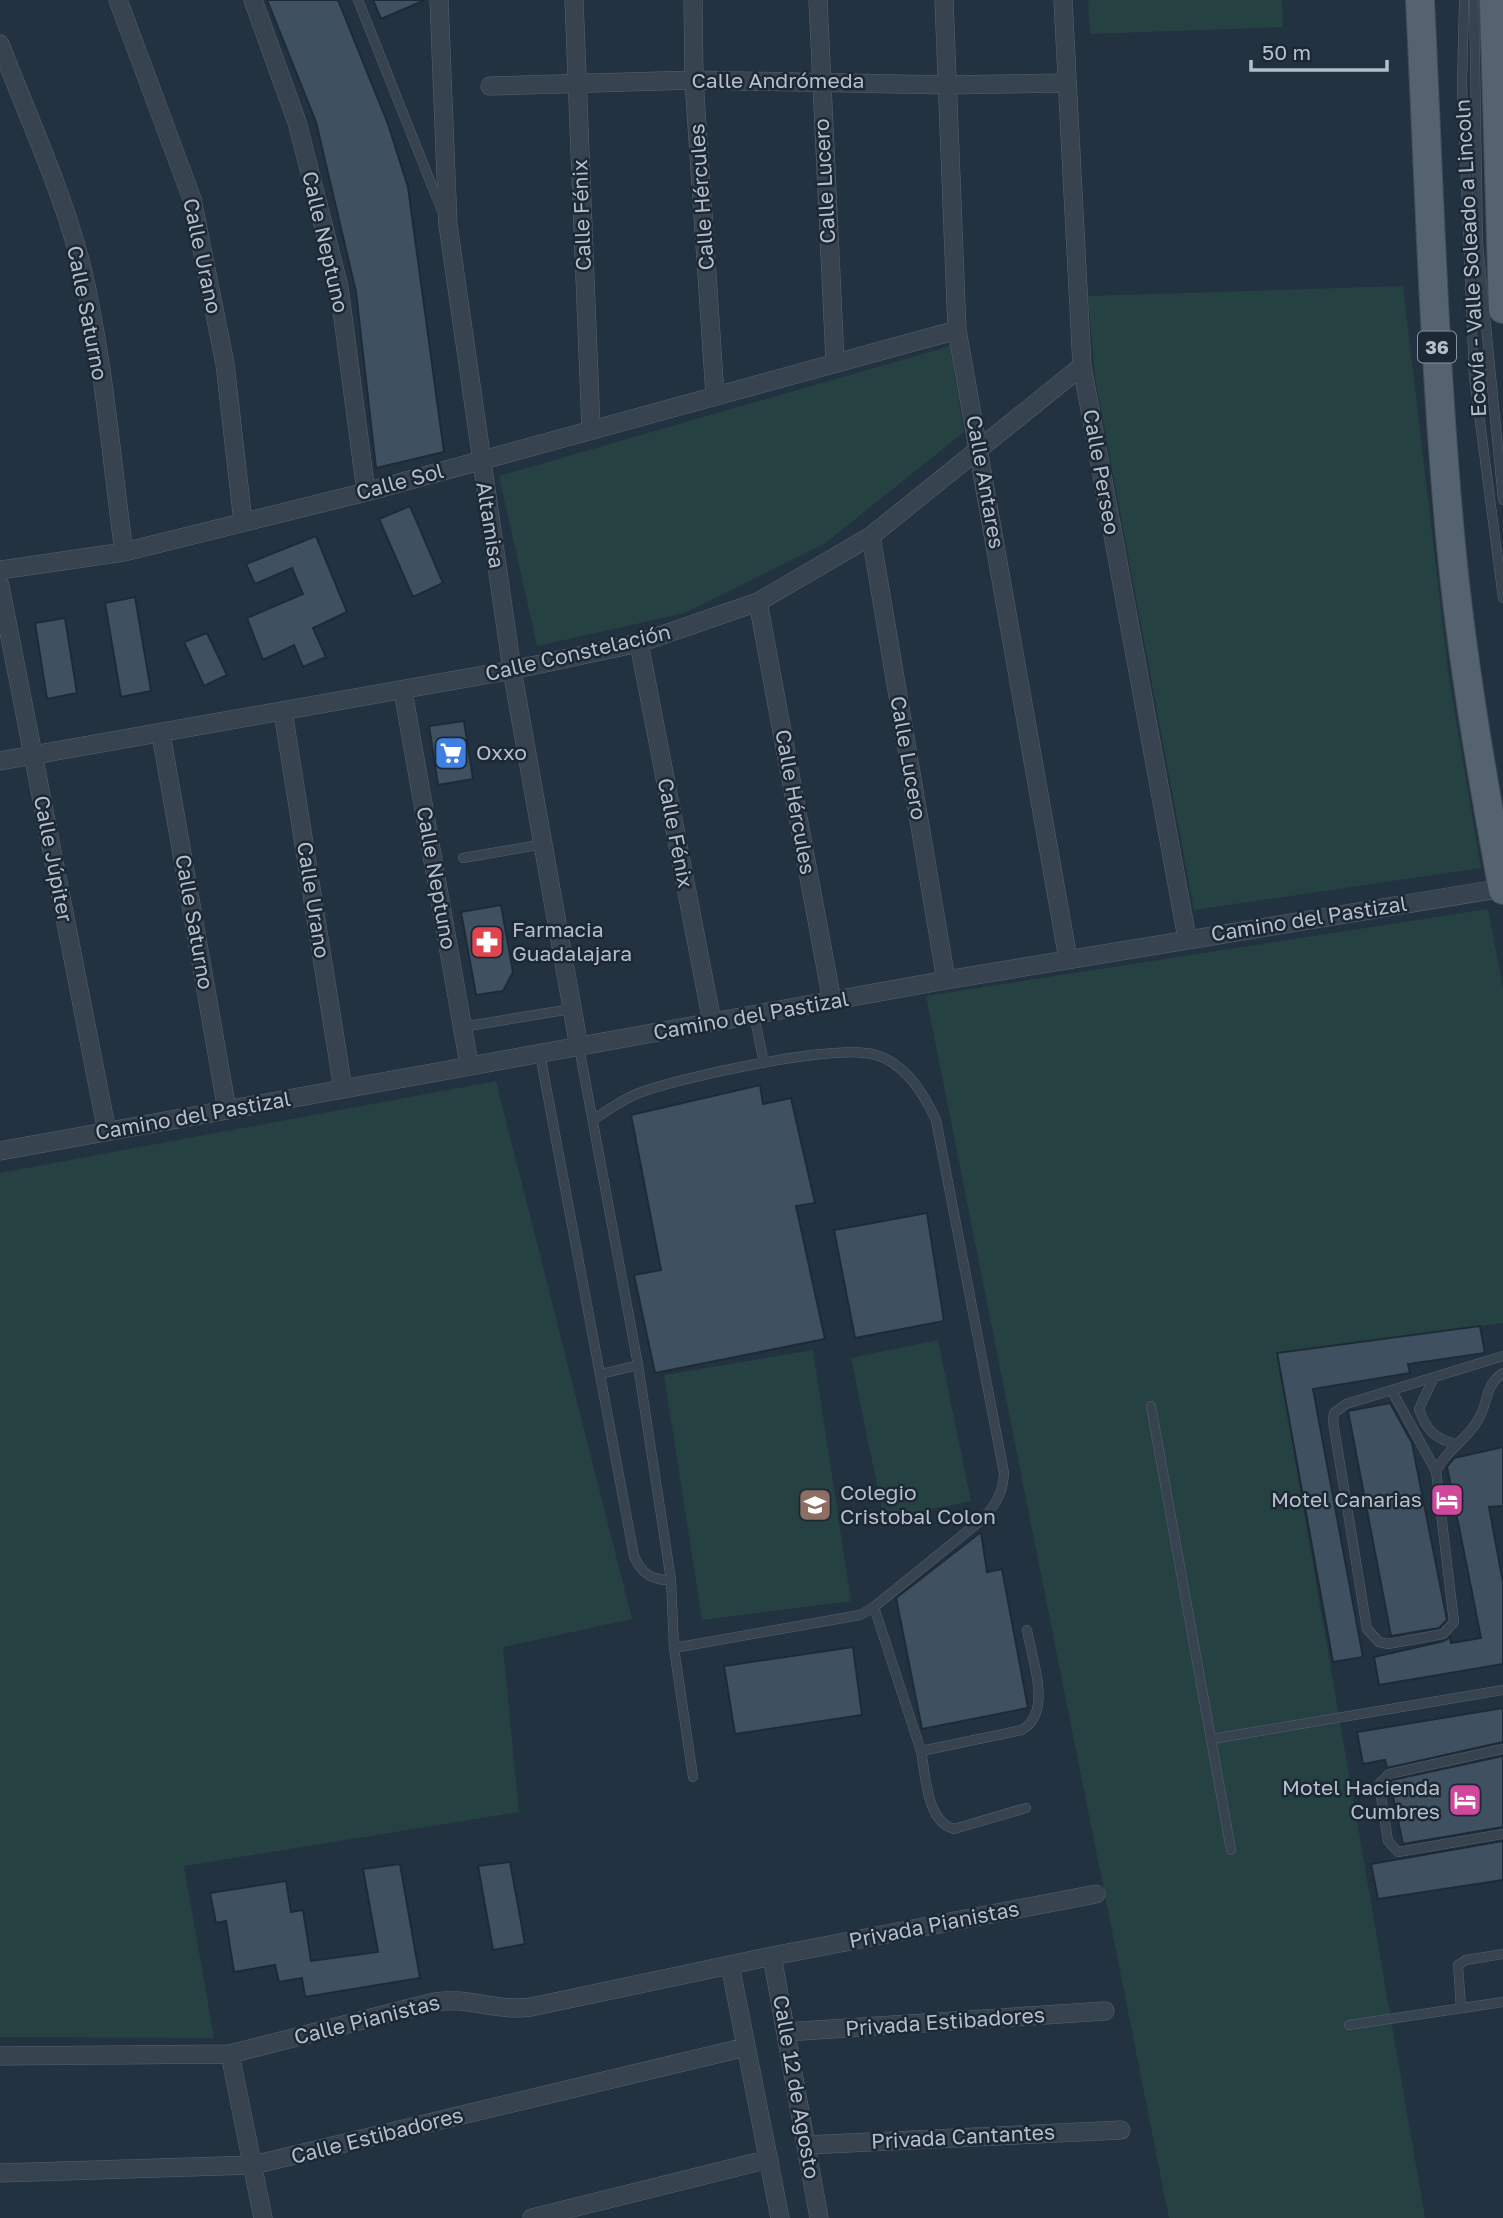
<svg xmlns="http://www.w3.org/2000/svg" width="1503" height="2218" font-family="'Golos Text',sans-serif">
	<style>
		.green { fill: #254142 }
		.building { fill: #3f5160; stroke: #1e2b37; stroke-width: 2 }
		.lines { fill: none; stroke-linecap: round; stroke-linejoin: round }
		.lane-casing { stroke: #55626e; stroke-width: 10 }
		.street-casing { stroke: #55626e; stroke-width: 19 }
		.primary-casing { stroke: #414d59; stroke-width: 30 }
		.lane { stroke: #374450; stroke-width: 9 }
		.street { stroke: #374450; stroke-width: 18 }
		.primary { stroke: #556370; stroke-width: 28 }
		.labels { text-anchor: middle; stroke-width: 5; stroke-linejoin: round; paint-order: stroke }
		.shield { fill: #1c2935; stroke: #86929e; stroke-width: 2 }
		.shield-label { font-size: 19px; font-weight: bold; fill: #b4bfcb }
		.street-label { font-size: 21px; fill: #b4bfcb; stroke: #1c2935 }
		.poi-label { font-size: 21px; fill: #b4bfcb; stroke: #1c2935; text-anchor: start }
	</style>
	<rect width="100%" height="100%" fill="#233241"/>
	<path class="green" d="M1088 0H1282L1283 27 1090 34Z
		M1403 286 1449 678 1481 868 1194 910 1095 377 1088 296Z
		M950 346 964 432 824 544 685 613 537 646 499 476Z
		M1488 909 1503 988V1323L1277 1354 1425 2218H1169L926 996Z
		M496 1081 632 1619 503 1647 519 1812 184 1866 214 2038 0 2037V1173Z
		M938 1340 971 1501 884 1519 851 1358Z
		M813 1350 851 1601 702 1620 664 1375Z"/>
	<path class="building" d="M267 0H338L388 124 408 187 444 452 376 468 356 292 316 122Z
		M373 0H425L381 19Z
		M410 506 443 583 413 597 379 519Z
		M316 536 347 612 313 628 326 657 303 667 294 645 263 660 247 618 303 594 292 568 255 584 246 564Z
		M135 597 151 691 121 697 105 603Z
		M65 618 77 693 47 699 35 623Z
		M207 633 227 675 204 686 184 642Z
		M464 721 473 779 438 785 429 726Z
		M501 905 513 972 503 991 476 995 461 912Z
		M760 1085 763 1104 791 1098 815 1203 796 1206 825 1339 655 1373 634 1275 661 1270 631 1115Z
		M927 1213 944 1321 855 1338 834 1230Z
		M1480 1326 1485 1353 1408 1364 1410 1373 1313 1389 1363 1657 1333 1662 1277 1353Z
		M1390 1403 1412 1443 1447 1620 1439 1628 1391 1636 1348 1411Z
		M1503 1447V1506L1489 1507 1503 1582V1664L1379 1685 1374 1657 1444 1641 1450 1637 1451 1643 1481 1638 1447 1467 1454 1458Z
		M981 1532 987 1572 1002 1569 1028 1708 922 1729 896 1598Z
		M853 1647 862 1715 735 1734 724 1666Z
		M1503 1708V1742L1387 1768 1385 1760 1363 1764 1357 1732Z
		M1503 1756V1827L1403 1844 1390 1783 1392 1780Z
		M1503 1841V1880L1378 1899 1371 1864Z
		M510 1862 525 1944 493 1950 478 1866Z
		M400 1864 420 1978 305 1997 302 1978 279 1982 275 1965 234 1972 226 1921 216 1923 210 1893 286 1881 291 1912 303 1910 311 1961 378 1952 363 1869Z"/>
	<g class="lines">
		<defs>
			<path id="lane" d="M358 0 442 211
				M1464 0 1462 86 1474 376 1503 598
				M1474 0 1478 243 1503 500
				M463 858 544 844
				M754 1015 764 1063
				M462 1027 571 1009
				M540 1054 634 1556C641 1573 652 1581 671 1580L638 1365 579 1047
				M593 1120C608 1110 623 1099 639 1093 681 1077 837 1043 876 1055 906 1064 924 1094 936 1120L1004 1473C1003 1492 997 1502 985 1517L874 1607 860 1615 674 1648 671 1580
				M1503 1356 1346 1404 1334 1413 1333 1421 1367 1629 1379 1642 1388 1644 1443 1634 1454 1622 1436 1471C1446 1450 1467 1440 1478 1420 1489 1402 1484 1386 1503 1373
				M601 1374 638 1365
				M1433 1379 1419 1409C1426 1430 1435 1439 1456 1444
				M1392 1391 1436 1471
				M1151 1406 1231 1850
				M874 1607 921 1751 1022 1730C1053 1712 1032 1660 1027 1630
				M674 1648 693 1777
				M1212 1739 1503 1690
				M1503 1749 1389 1774 1380 1783V1790L1388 1841 1398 1852 1503 1834
				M921 1751C926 1776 926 1821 954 1829L1026 1808
				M1461 2008 1458 1965 1466 1960 1503 1954
				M1349 2025 1503 2002"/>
			<path id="street" d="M118 0 192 199 225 364 243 522
				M253 0 297 122 339 287 366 492
				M439 0 448 225 512 670 579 1047
				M574 0 591 429
				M693 0 694 80 715 395
				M818 0 835 361
				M944 0 957 330 1068 959
				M1063 0 1082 366 1187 938
				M0 44C28 117 63 192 82 268 104 361 111 457 124 552
				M490 86 694 80 947 85 1065 83
				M871 536 946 980
				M0 570 124 552 366 492 957 330
				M0 586 107 1132
				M758 602 832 1001
				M639 643 712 1022
				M403 691 469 1064
				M283 712 343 1089
				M161 734 227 1110
				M0 761 512 670 639 643 758 602 871 536 1082 366
				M0 1151 946 980 1503 888
				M772 1956 819 2218
				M730 1965 780 2218
				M786 2032 1105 2011
				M230 2054 263 2218
				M0 2056 230 2054 434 2002C467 1996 498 2012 531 2007L772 1956 1096 1894
				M806 2145 1121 2130
				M0 2173 253 2165 746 2047
				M532 2218 769 2159"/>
			<path id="primary" d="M1420 0C1429 181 1434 364 1451 545 1462 660 1482 776 1503 890
				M1494 0 1503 309"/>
		</defs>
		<use href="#lane" class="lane-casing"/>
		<use href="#street" class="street-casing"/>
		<use href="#primary" class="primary-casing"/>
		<use href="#lane" class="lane"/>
		<use href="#street" class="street"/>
		<use href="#primary" class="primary"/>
	</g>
	<defs>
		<symbol id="supermarket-square" viewBox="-11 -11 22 22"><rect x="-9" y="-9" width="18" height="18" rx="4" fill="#3f7fe0" stroke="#1c2935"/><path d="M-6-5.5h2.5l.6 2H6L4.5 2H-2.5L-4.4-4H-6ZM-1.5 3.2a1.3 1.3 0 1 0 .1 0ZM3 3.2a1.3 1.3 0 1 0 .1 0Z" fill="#fff"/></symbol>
		<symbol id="pharmacy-square" viewBox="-11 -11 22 22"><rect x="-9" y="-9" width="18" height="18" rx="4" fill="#e0444e" stroke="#1c2935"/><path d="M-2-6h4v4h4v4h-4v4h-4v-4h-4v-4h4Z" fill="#fff"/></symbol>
		<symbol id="hotel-square" viewBox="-11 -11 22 22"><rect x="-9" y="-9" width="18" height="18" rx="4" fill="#d1479c" stroke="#1c2935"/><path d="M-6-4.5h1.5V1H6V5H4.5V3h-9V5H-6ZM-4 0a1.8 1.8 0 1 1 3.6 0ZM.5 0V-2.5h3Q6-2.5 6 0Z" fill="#fff"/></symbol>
		<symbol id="school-square" viewBox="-11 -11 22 22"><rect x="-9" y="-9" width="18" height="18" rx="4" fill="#8d6e63" stroke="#1c2935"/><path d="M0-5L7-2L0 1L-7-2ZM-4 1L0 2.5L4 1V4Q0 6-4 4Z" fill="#fff"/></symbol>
	</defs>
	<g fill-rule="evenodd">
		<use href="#supermarket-square" x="432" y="734" width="38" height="38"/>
		<use href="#pharmacy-square" x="468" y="923" width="38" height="38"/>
		<use href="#hotel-square" x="1428" y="1481" width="38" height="38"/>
		<use href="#school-square" x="796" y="1486" width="38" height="38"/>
		<use href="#hotel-square" x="1446" y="1781" width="38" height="38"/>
	</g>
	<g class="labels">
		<rect class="shield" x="1418" y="331.5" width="38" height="31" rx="5"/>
		<g class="shield-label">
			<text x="1437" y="354">36</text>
		</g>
		<g class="street-label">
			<text x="778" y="88">Calle Andrómeda</text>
			<text transform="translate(825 181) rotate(-93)" y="7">Calle Lucero</text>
			<text transform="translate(702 197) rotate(-94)" y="7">Calle Hércules</text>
			<text transform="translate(582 215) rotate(-92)" y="7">Calle Fénix</text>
			<text transform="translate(325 242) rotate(77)" y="7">Calle Neptuno</text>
			<text transform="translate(202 256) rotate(78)" y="7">Calle Urano</text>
			<text transform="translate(1471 258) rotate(-93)" y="7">Ecovía - Valle Soleado a Lincoln</text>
			<text transform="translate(87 313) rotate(79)" y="7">Calle Saturno</text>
			<text transform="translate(1101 472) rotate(80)" y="7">Calle Perseo</text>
			<text transform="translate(400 482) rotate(-15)" y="7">Calle Sol</text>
			<text transform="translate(985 482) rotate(80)" y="7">Calle Antares</text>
			<text transform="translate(490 525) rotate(81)" y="7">Altamisa</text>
			<text transform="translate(578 653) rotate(-13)" y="7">Calle Constelación</text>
			<text transform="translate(908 758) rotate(80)" y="7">Calle Lucero</text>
			<text transform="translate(795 802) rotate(80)" y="7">Calle Hércules</text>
			<text transform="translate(675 833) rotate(79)" y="7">Calle Fénix</text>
			<text transform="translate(53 859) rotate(79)" y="7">Calle Júpiter</text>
			<text transform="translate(436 878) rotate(80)" y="7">Calle Neptuno</text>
			<text transform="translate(313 900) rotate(81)" y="7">Calle Urano</text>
			<text transform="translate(1309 919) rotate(-9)" y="7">Camino del Pastizal</text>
			<text transform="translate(194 922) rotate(80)" y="7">Calle Saturno</text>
			<text transform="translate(751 1016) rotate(-10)" y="7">Camino del Pastizal</text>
			<text transform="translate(193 1116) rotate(-10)" y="7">Camino del Pastizal</text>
			<text transform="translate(934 1925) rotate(-11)" y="7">Privada Pianistas</text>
			<text transform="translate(367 2020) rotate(-14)" y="7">Calle Pianistas</text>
			<text transform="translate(945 2022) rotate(-4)" y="7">Privada Estibadores</text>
			<text transform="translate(796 2087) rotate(80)" y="7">Calle 12 de Agosto</text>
			<text transform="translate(377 2136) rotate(-14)" y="7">Calle Estibadores</text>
			<text transform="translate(963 2137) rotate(-3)" y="7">Privada Cantantes</text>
		</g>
		<g class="poi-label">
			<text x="476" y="760">Oxxo</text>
			<text x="512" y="937">Farmacia<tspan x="512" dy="24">Guadalajara</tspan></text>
			<text x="840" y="1500">Colegio<tspan x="840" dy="24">Cristobal Colon</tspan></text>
			<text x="1422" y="1507" text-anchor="end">Motel Canarias</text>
			<text x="1440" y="1795" text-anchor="end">Motel Hacienda<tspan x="1440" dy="24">Cumbres</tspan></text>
		</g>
	</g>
	<path d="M1251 60v10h136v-10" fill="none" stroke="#b4bfcb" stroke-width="3.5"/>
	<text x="1262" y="60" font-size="21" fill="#b4bfcb" stroke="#1c2935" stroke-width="5" paint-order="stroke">50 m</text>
</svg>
